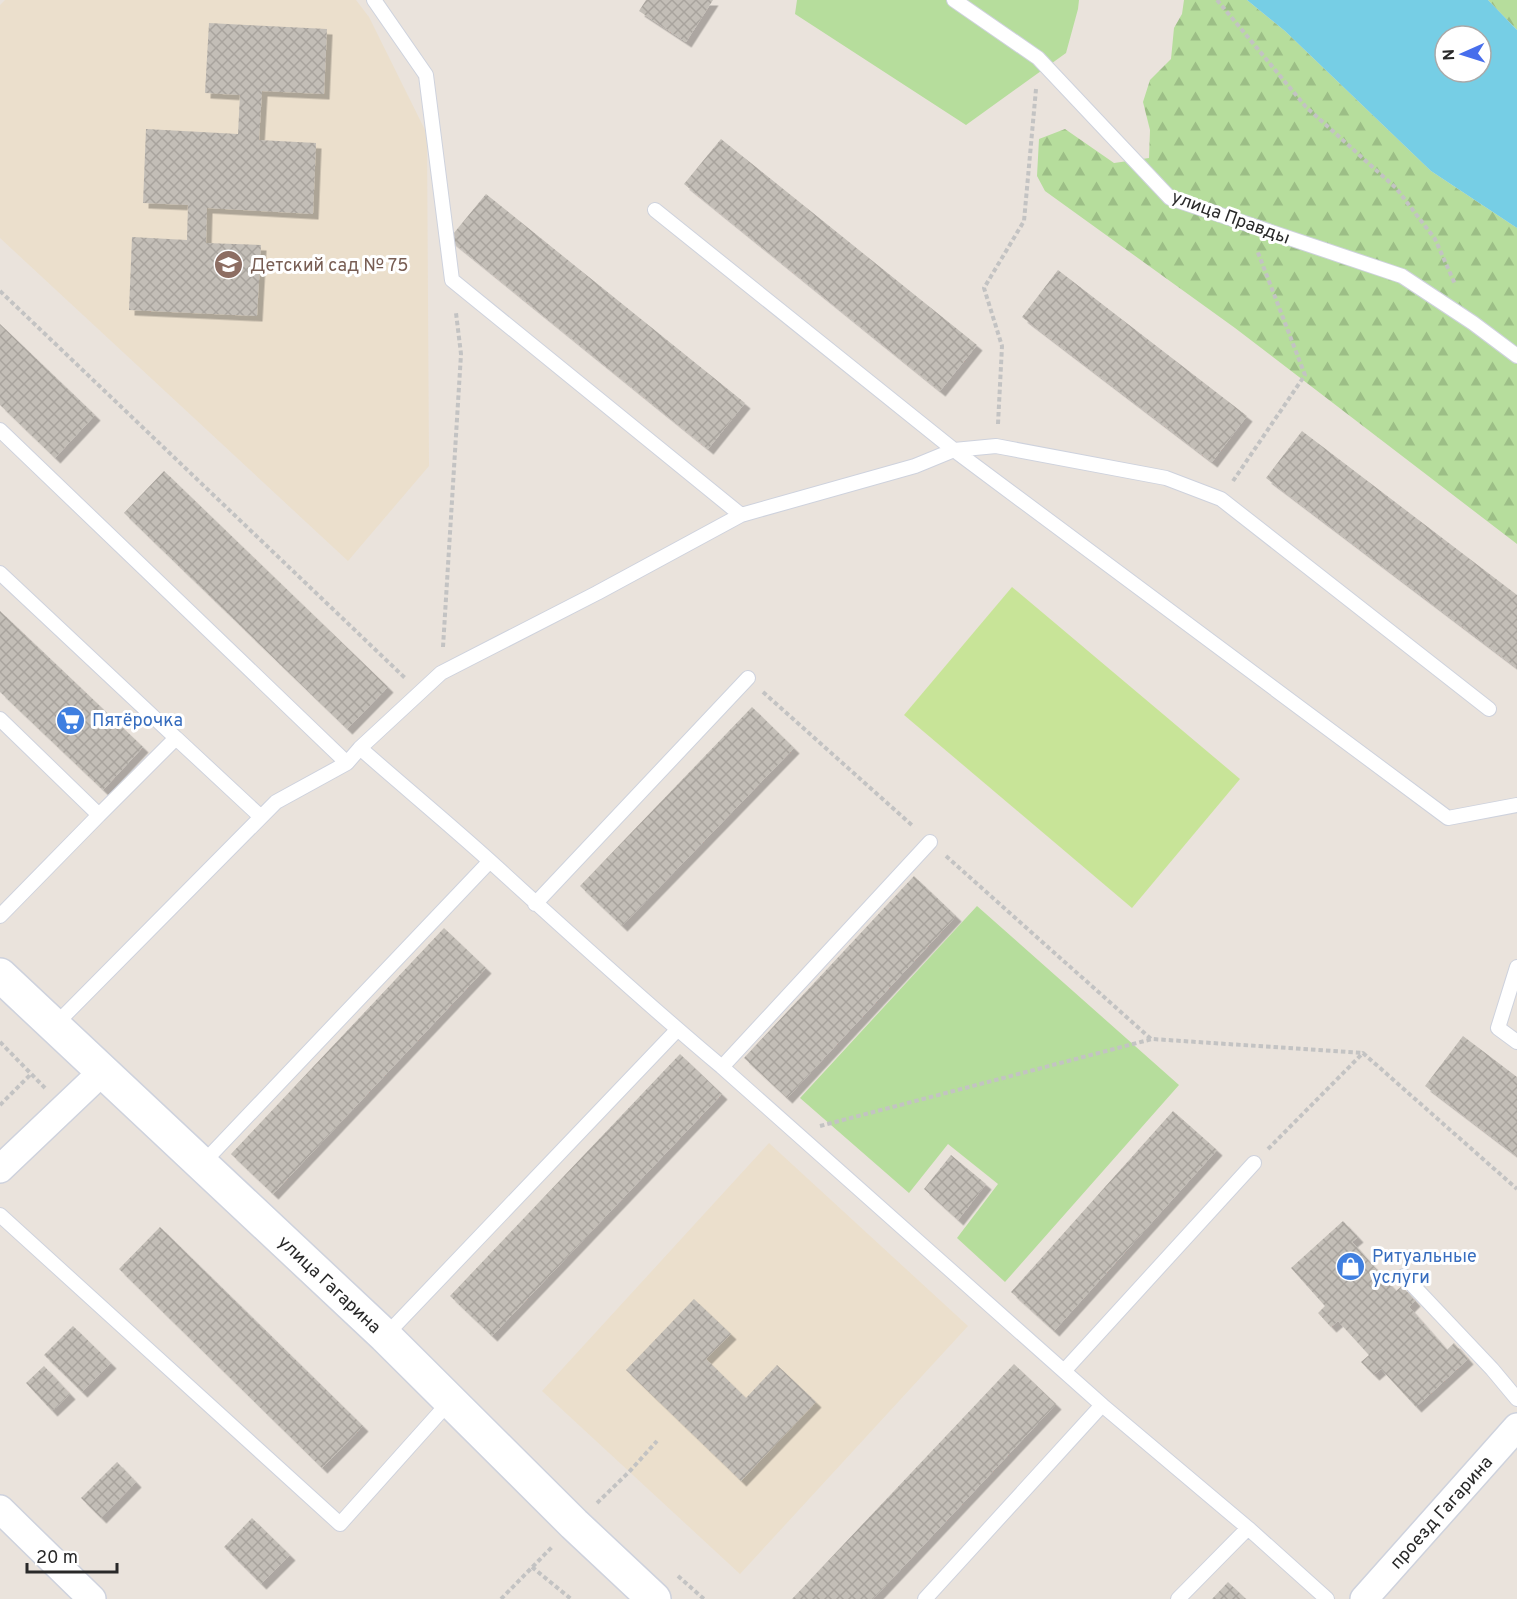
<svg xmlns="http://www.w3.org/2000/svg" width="1517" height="1599" font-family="Overpass,sans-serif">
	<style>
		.education { fill: #ebdfcc }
		.grass { fill: #b6dd9c }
		.forest { fill: url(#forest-firs) }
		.pitch { fill: #c8e498 }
		.water { fill: #76cee5; fill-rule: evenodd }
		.building { fill: url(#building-cross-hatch); filter: url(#shadow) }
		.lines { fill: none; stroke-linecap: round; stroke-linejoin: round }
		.lane-casing { stroke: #ced2dd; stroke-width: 16 }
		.street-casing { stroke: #ced2dd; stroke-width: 30 }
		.secondary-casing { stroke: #ced2dd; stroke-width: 36 }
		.path { stroke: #c3c3c3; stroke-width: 4; stroke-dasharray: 4.5 3; stroke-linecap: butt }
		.lane { stroke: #fff; stroke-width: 14 }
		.street { stroke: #fff; stroke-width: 27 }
		.secondary { stroke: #fff; stroke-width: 33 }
		.labels { text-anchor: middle; stroke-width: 6; stroke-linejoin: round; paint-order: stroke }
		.street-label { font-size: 18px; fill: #292929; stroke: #fff }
		.education-label { font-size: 18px; fill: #785e54; stroke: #fff; text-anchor: start }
		.shop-label { font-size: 18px; fill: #366cbe; stroke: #fff; text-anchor: start }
	</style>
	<defs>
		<pattern id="forest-firs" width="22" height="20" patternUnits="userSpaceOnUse" patternTransform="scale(1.5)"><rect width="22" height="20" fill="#b6dd9c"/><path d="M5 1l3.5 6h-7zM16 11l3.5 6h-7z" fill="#9cbe86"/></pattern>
		<pattern id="building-cross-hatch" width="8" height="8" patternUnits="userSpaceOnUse" patternTransform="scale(1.5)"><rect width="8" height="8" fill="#c3beb7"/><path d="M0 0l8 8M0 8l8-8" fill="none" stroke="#a8a39d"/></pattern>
		<filter id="shadow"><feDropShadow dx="5.5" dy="5.5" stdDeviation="0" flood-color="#0004"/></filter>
	</defs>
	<rect width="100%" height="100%" fill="#eae3dc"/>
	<path class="education" d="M5 0H356L369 17 427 134 429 466 348 561 0 238V5Z
		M769 1143 968 1326 740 1574 542 1391Z"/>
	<path class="grass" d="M797 0H1079L1078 9 1066 53 966 125 795 14Z
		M977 906 1179 1085 1005 1282 957 1238 998 1184 948 1144 909 1193 800 1098Z"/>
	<path class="forest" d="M1184 0H1247L1285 31 1431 171 1517 228V544L1235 328 1045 191 1037 176 1039 139 1065 129 1114 163 1149 158 1150 130 1143 102 1150 80 1171 59 1174 28 1182 14Z
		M1488 0H1517V30Z"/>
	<path class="pitch" d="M1012 587 1240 779 1132 908 904 715Z"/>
	<path class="water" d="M1247 0H1488L1517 30V228L1431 171 1285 31ZM1445 36H1481V72H1445Z"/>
	<path class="building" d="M646 0H713L686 42 639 11Z
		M209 23 327 29 324 94 262 91 259 140 316 143 313 214 207 208 206 243 261 245 257 316 129 310 132 237 187 240 188 205 143 203 146 129 238 134 240 95 205 93Z
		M721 139 977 345 940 391 684 184Z
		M486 194 745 403 708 449 449 239Z
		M1058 270 1247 416 1212 462 1022 317Z
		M0 324 95 415 55 458 0 405Z
		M1302 431 1517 595V668L1266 478Z
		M164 471 388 687 347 729 124 513Z
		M0 611 143 747 103 790 0 692Z
		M752 707 794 748 622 926 580 886Z
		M914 876 956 916 787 1098 744 1058Z
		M444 928 486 968 273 1194 231 1154Z
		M1463 1036 1517 1077V1156L1425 1086Z
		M680 1054 722 1094 492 1336 450 1296Z
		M1173 1111 1217 1150 1054 1331 1011 1292Z
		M951 1155 986 1184 958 1220 924 1189Z
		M1343 1221 1358 1237 1352 1242 1396 1291 1402 1286 1415 1301 1409 1307 1447 1350 1454 1343 1468 1359 1416 1407 1381 1369 1374 1375 1361 1362 1369 1355 1338 1321 1331 1327 1318 1313 1325 1306 1291 1268Z
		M160 1227 363 1426 322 1468 119 1269Z
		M694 1299 731 1334 706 1359 746 1398 777 1365 816 1402 741 1481 626 1370Z
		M73 1326 111 1363 82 1392 44 1355Z
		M1014 1364 1056 1404 873 1599H792Z
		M44 1366 70 1394 52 1411 26 1383Z
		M117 1462 136 1482 101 1518 81 1498Z
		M252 1518 290 1555 261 1584 224 1547Z
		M1228 1582 1246 1599H1212Z"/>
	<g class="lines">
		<defs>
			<path id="lane" d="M374 0 426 75 452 280 741 515
				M954 0 1038 58 1170 198 1402 276 1473 323 1517 356
				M655 210 954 450 1448 818 1517 805
				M0 430 347 763
				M0 573 176 738 99 815
				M0 719 99 815 0 916
				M176 738 261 817
				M360 748C403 786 448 823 491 862 567 931 643 1001 722 1067L1102 1405 1248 1528 1327 1599
				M535 904 748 678
				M1517 967 1498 1028 1517 1042
				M54 1026 276 802 347 763 360 748 441 673 597 593 741 515 915 466 954 450 996 446 1166 478 1221 499 1489 709
				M722 1067 930 842
				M202 1164 490 861
				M0 1215 340 1524 450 1401
				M1404 1276 1492 1369 1517 1399
				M385 1336 677 1030
				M1064 1371 1254 1163
				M925 1599 1102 1405
				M1178 1599 1248 1528"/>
			<g id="street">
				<path d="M0 1169 103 1071"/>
				<path d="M0 1509 92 1599"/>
				<path id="s1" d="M1364 1599 1517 1427"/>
			</g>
			<g id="secondary">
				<path id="s2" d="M0 975 385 1336 574 1524 654 1599"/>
			</g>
		</defs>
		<use href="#lane" class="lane-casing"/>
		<use href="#street" class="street-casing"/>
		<use href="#secondary" class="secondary-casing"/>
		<path class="path" d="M1217 0 1306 107 1396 188 1435 239 1455 284
			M0 291 405 678
			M998 424 1002 346 984 288 1024 221 1036 89
			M1233 481 1305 375 1257 250
			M443 647 461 354 456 313
			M763 692 914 827
			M946 856 1151 1039
			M0 1042 45 1088
			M0 1105 31 1074
			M820 1126 1152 1039 1363 1053
			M1268 1149 1363 1053 1517 1189
			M597 1503 629 1472 657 1441
			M532 1567 571 1599
			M678 1576 704 1599
			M501 1599 553 1546"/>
		<use href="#lane" class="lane"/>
		<use href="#street" class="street"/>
		<use href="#secondary" class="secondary"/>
	</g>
	<defs>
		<symbol id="school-disc" viewBox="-11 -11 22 22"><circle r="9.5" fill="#8d6e63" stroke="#fff"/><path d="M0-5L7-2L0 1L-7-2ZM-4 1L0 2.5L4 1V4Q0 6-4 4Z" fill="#fff"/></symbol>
		<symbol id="supermarket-disc" viewBox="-11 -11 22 22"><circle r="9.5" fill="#3f7fe0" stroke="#fff"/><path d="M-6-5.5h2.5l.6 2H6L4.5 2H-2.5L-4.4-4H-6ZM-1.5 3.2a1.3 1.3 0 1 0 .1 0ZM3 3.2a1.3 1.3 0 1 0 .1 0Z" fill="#fff"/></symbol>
		<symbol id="shop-disc" viewBox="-11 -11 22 22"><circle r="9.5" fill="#3f7fe0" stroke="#fff"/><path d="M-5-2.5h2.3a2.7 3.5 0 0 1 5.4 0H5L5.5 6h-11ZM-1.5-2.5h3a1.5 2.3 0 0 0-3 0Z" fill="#fff"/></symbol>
	</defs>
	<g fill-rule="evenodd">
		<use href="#school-disc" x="212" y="248" width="33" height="33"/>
		<use href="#supermarket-disc" x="54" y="704" width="33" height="33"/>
		<use href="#shop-disc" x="1334" y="1250" width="33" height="33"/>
	</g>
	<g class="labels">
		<g class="street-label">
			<text transform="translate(1231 217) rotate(20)" y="6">улица Правды</text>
			<text dy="6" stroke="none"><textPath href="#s2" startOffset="452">улица Гагарина</textPath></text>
			<text dy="6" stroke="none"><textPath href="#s1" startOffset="116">проезд Гагарина</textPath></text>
		</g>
		<g class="education-label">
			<text x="250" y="271">Детский сад № 75</text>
		</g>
		<g class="shop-label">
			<text x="92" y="726">Пятёрочка</text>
			<text x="1372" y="1262">Ритуальные<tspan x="1372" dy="21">услуги</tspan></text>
		</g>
	</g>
	<g transform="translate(1463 54) rotate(267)"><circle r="28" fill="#ffffff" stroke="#a9a9a9" stroke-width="1.5"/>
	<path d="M0-4.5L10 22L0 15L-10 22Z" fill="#476eec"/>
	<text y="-9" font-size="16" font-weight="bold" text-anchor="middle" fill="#292929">N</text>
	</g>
	<path d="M27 1563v9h90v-9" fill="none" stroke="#292929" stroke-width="3"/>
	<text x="36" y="1563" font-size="18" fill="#292929" stroke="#ffffff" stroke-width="4.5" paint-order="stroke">20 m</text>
</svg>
